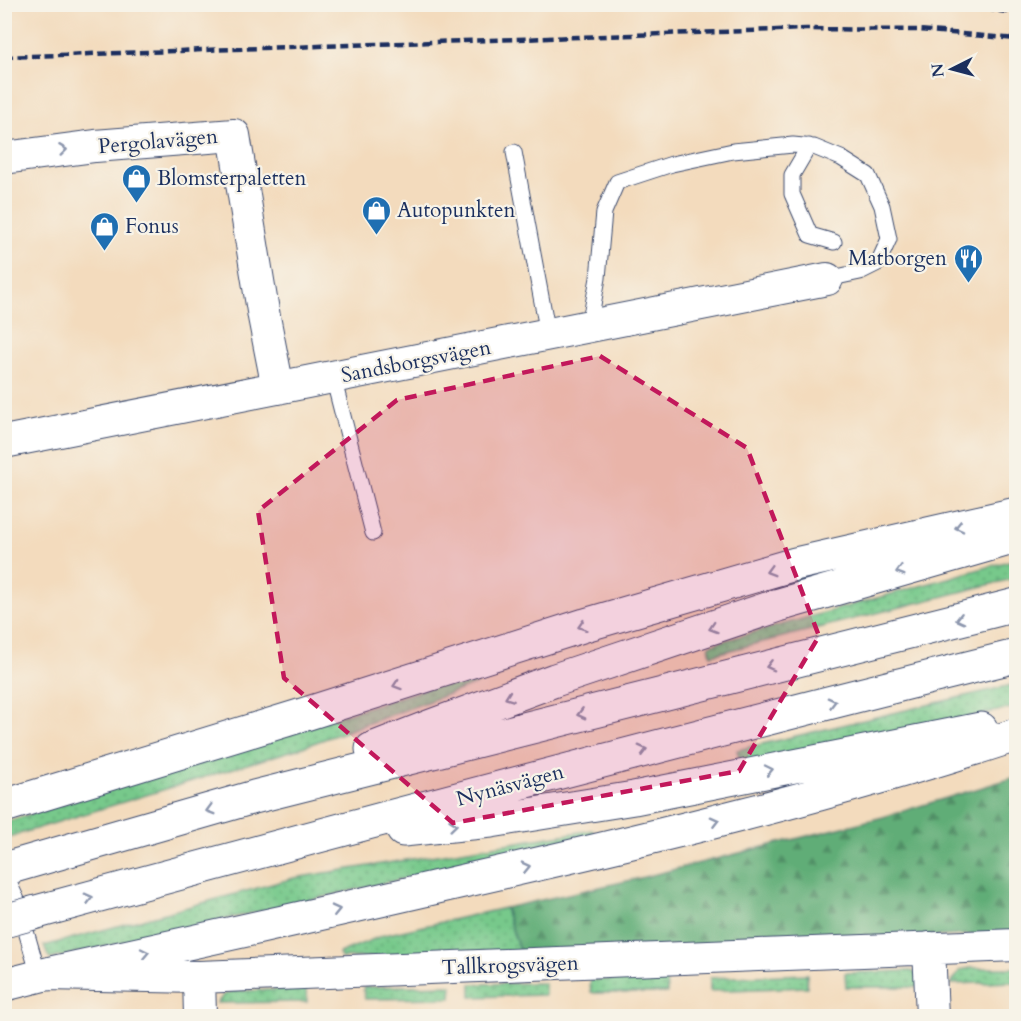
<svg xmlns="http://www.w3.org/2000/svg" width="1021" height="1021" font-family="Cardo,serif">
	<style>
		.grass { fill: url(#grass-dots); stroke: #497c74; stroke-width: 1.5 }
		.forest { fill: url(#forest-firs); stroke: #3e6e6a; stroke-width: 1.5 }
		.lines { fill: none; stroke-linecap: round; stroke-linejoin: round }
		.lane-casing { stroke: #3b496c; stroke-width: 17 }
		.street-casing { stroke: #3b496c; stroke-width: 34 }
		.highway-casing { stroke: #3b496c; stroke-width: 35 }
		.lane { stroke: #fff; stroke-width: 15 }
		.street { stroke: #fff; stroke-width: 32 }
		.highway { stroke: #fff; stroke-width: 33 }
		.rail { stroke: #1b2f5e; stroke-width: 4.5; stroke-dasharray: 9 4.5; stroke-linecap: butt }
		.highway-bridge-casing { stroke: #3b496c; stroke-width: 35; stroke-linecap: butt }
		.highway-bridge { stroke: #fff; stroke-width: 33 }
		.oneway { stroke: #8d97ae }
		.marked { fill: #c2185b; fill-opacity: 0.2; stroke: #c2185b; stroke-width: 4.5; stroke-dasharray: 12 8; stroke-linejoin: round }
		.labels { text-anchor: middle; stroke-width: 4.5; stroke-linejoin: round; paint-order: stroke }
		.street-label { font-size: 21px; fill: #1b2f5e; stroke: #f7f3e8 }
		.poi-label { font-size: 21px; fill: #1b2f5e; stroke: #f7f3e8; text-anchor: start }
	</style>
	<defs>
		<pattern id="grass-dots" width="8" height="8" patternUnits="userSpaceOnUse" patternTransform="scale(1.5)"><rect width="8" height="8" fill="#77c98b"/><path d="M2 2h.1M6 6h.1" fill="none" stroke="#61a475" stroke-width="1.8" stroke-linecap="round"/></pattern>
		<pattern id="forest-firs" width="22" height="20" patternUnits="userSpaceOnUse" patternTransform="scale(1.5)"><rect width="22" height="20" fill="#61ad77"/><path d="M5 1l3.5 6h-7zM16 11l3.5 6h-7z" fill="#4f8d65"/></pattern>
	</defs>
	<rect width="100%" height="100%" fill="#f7f3e8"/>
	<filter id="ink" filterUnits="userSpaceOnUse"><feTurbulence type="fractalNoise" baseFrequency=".0167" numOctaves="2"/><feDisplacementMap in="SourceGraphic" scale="12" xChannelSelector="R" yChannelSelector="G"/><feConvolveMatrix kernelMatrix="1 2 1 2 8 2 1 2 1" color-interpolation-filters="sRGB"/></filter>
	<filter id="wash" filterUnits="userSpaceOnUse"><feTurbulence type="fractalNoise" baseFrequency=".008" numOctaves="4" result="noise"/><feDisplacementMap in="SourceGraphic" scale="24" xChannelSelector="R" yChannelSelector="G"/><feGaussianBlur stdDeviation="1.35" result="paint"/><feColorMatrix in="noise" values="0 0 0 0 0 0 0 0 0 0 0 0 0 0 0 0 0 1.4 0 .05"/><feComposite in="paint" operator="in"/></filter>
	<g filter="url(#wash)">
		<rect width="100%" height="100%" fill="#f3dbbd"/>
		<path class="grass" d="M1016 559V578L711 655 709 645Z
			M501 665 506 673 297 749 6 838 5 822Z
			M1016 684V707L741 766 737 750Z
			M593 830 595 835 50 959 44 946 294 878Z
			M505 908 520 953 341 958 339 953 384 935Z
			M971 968H1016V982L951 984 960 970Z
			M911 971 918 974 921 987H846L845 973Z
			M807 974V987L710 991V978Z
			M666 978 667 993H594L591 992 590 983 591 980Z
			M545 983V995L471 997V984Z
			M452 985 451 998 365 999 363 989 364 987Z
			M306 989 307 1002 217 1003 224 995 234 991Z"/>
		<path class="forest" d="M1016 777V933L520 953 505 908 636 879 883 817Z"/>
	</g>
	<g filter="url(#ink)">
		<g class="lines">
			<defs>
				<path id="lane" d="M809 146 792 175V194L810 235 834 242
					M514 152 548 334
					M589 326 598 278 604 212 617 182 672 164 733 151 793 145 814 147 841 158 868 175 882 206 889 239 878 263 860 272 827 279
					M333 377 373 533
					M4 872 17 900 39 976"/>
				<path id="street" d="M4 158 95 146 234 135 264 317 278 388
					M4 442 827 279
					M929 948 932 1016
					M199 977 200 1016
					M4 985 47 974 199 977 1016 945"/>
				<path id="highway" d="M372 749 431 726 555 680 779 605 1016 537
					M4 806 296 717 585 625 795 564 1016 514
					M403 830 491 821 634 798 981 729
					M4 869 254 797 1016 605
					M33 913C360 824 687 737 1016 656
					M47 974C184 944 322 914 459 882 646 840 834 795 1016 735"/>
			</defs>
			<use href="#lane" class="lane-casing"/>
			<use href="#street" class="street-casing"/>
			<use href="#highway" class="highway-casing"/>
			<use href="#lane" class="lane"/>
			<use href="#street" class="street"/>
			<use href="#highway" class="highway"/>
			<path class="rail" d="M945 4 1016 13
				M4 5 84 4
				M4 57 806 29 919 30 1016 39"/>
			<defs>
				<path id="highway-bridge" d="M4 921 33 913"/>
			</defs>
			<use href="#highway-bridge" class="highway-bridge-casing"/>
			<use href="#highway-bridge" class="highway-bridge"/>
		</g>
		<defs><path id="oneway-chevron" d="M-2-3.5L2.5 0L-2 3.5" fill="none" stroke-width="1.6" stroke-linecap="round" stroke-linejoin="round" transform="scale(1.5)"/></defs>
		<g class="oneway">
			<use href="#oneway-chevron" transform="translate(63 150) rotate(-7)"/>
			<use href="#oneway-chevron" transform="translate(959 527) rotate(167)"/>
			<use href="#oneway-chevron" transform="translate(770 571) rotate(164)"/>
			<use href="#oneway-chevron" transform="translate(900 571) rotate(164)"/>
			<use href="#oneway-chevron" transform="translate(960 619) rotate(166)"/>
			<use href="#oneway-chevron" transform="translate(582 626) rotate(163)"/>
			<use href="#oneway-chevron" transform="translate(713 628) rotate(162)"/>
			<use href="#oneway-chevron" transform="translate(770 666) rotate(166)"/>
			<use href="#oneway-chevron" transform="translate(397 685) rotate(162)"/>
			<use href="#oneway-chevron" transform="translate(509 697) rotate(160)"/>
			<use href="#oneway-chevron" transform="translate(832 702) rotate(-14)"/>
			<use href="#oneway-chevron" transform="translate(581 714) rotate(166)"/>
			<use href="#oneway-chevron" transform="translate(643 750) rotate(-15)"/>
			<use href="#oneway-chevron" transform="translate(769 770) rotate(-12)"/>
			<use href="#oneway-chevron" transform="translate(210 810) rotate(164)"/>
			<use href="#oneway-chevron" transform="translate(715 821) rotate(-14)"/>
			<use href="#oneway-chevron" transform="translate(453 825) rotate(-6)"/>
			<use href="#oneway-chevron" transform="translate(526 867) rotate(-13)"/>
			<use href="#oneway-chevron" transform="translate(89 898) rotate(-15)"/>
			<use href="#oneway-chevron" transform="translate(336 910) rotate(-13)"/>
			<use href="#oneway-chevron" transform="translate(145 953) rotate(-12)"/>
		</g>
	</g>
	<path class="marked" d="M600 356 747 448 819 636 739 771 453 823 284 678 258 511 397 400Z"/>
	<defs>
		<symbol id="shop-pin" viewBox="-11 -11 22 30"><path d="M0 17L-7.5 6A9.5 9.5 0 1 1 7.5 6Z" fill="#1f6fb2" stroke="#f7f3e8"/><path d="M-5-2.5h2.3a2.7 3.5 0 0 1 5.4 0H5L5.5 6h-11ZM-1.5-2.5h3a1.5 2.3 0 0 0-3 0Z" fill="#fff"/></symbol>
		<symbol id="restaurant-pin" viewBox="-11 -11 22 30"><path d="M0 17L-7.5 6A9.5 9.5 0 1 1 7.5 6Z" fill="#1f6fb2" stroke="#f7f3e8"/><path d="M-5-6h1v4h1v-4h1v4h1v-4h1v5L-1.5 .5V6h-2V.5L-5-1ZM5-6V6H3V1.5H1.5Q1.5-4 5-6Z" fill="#fff"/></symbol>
	</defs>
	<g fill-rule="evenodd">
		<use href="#shop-pin" x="120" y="162" width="33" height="45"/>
		<use href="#shop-pin" x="360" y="194" width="33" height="45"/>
		<use href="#shop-pin" x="88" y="210" width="33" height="45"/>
		<use href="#restaurant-pin" x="952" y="242" width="33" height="45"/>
	</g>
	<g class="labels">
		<g class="street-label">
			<text transform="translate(158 141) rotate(-5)" y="7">Pergolavägen</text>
			<text transform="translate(416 361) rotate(-11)" y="7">Sandsborgsvägen</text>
			<text transform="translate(510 785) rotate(-15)" y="7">Nynäsvägen</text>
			<text transform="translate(510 965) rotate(-2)" y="7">Tallkrogsvägen</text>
		</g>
		<g class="poi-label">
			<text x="157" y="185">Blomsterpaletten</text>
			<text x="397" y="217">Autopunkten</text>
			<text x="125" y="233">Fonus</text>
			<text x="947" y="265" text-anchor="end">Matborgen</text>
		</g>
	</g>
	<rect width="1021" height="1021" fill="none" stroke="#f7f3e8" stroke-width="24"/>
	<g transform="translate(952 69) rotate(264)" stroke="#f7f3e8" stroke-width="4.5" paint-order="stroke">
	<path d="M0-4.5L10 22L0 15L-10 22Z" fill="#1b2f5e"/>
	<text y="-9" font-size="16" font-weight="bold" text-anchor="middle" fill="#1b2f5e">N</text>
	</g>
</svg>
